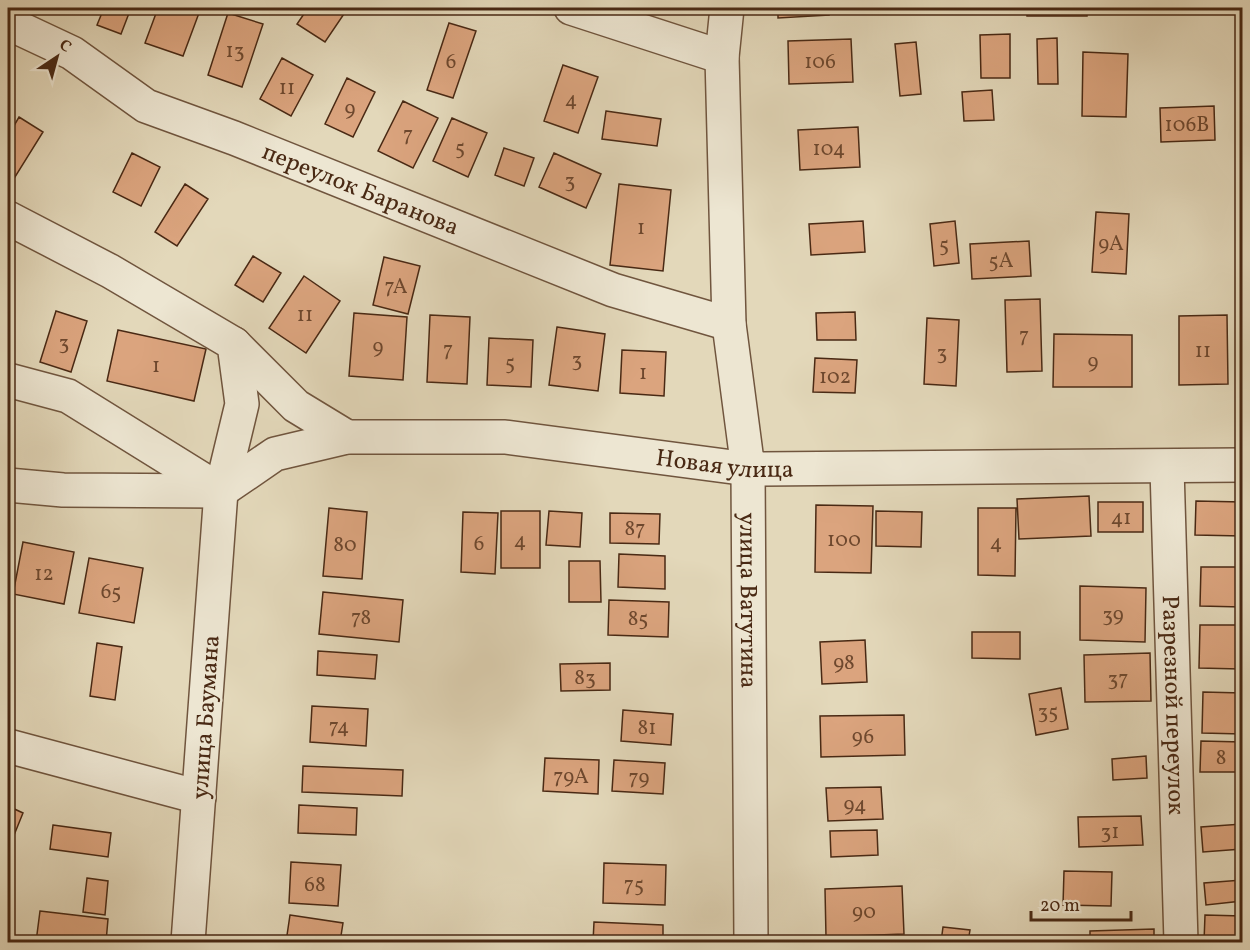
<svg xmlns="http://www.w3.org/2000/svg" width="1250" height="950" font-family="Vollkorn,serif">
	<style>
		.building { fill: #dba47e; stroke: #492914; stroke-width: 1.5 }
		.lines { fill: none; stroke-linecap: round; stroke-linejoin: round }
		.minor-casing { stroke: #70553e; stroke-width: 36 }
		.minor { stroke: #ede6d2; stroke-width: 33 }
		.labels { text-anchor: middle; stroke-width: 4.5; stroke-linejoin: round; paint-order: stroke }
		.number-label { font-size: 21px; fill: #6e482e }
		.street-label { font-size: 24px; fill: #492914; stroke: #ede6d2 }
	</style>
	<rect width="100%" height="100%" fill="#e3d8ba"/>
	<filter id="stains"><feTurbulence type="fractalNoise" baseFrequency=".00333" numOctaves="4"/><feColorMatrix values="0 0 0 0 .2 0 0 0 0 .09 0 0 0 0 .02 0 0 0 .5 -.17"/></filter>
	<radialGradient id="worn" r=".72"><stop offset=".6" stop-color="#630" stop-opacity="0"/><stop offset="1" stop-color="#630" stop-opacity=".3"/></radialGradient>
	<path class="building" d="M104 8H131L121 34 97 25Z
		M158 8H182L199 13 183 56 145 43Z
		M308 8H348L325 42 297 24Z
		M778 8H828L829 15 778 18Z
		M1027 8H1087V16H1027Z
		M228 13 263 24 242 87 208 75Z
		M449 23 476 31 453 98 427 90Z
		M1010 34V78H981L980 35Z
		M1057 38 1058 84H1038L1037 39Z
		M851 39 853 82 789 84 788 41Z
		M916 42 921 94 900 96 895 44Z
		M1083 52 1128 54 1126 117 1082 116Z
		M282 58 313 75 291 116 260 99Z
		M563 65 598 77 578 133 544 121Z
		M347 78 375 92 353 137 325 124Z
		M992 90 994 120 964 121 962 92Z
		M403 101 438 118 413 168 378 151Z
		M1214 106 1215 140 1161 142 1160 108Z
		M606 111 661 119 657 146 602 139Z
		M19 117 43 132 15 177 8 172V136Z
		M452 118 487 133 468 177 433 161Z
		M858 127 860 167 800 170 798 130Z
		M504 148 534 158 524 186 495 175Z
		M132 153 160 167 141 206 113 192Z
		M554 153 601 174 586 208 539 187Z
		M185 184 208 199 177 246 155 232Z
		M619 184 671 190 663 271 610 265Z
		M1096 212 1129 214 1126 274 1092 272Z
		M863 221 865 252 811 255 809 224Z
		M955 221 959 263 934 266 930 224Z
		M1029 241 1031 276 972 279 970 244Z
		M253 256 281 273 263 302 235 285Z
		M384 257 420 266 408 314 373 305Z
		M304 276 340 301 306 353 269 328Z
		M1040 299 1042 371 1007 372 1005 300Z
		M56 311 87 321 71 372 40 362Z
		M855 312 856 340H817L816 313Z
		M354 313 407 317 403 380 349 376Z
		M430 315 470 317 467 384 427 382Z
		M1227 315 1228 384 1179 385V316Z
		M927 318 959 320 956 386 924 384Z
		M557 327 605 334 598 391 549 385Z
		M118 330 206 349 194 401 107 381Z
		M1054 334 1132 335V387H1053Z
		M489 338 533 340 531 387 487 385Z
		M622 350 666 352 664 396 620 393Z
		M815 358 857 360 855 393 813 392Z
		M1089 496 1091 536 1019 539 1017 499Z
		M1196 501 1242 502V536L1195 535Z
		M1098 502H1143V532H1098Z
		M816 505 873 506 871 573 815 572Z
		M329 508 367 512 362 579 323 576Z
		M978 508H1016L1015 576 978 575Z
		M501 511H540V568H501Z
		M549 511 582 513 580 547 546 545Z
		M876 511 922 512 921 547 876 546Z
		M463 512 498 513 495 574 461 572Z
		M610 513 660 514 659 544 610 543Z
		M23 542 74 552 64 604 13 594Z
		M619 554 665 556V589L618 587Z
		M89 558 143 568 134 623 79 613Z
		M569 561H600L601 602H569Z
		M1201 567H1242V607L1200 606Z
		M1080 586 1146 588 1145 642 1080 640Z
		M323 592 403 600 399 642 319 634Z
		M609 600 669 602 668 637 608 635Z
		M1200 625H1240V669L1199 668Z
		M972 632H1020V659L972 658Z
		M865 640 867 682 822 684 820 642Z
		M97 643 122 647 115 700 90 696Z
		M318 651 377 655 375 679 317 675Z
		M1150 653 1151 701 1085 702 1084 655Z
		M610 663V690L561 691 560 664Z
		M1061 688 1068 729 1036 735 1029 694Z
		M1203 692 1242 693V734L1202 733Z
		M312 706 368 709 366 746 310 742Z
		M623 710 673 714 671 745 621 741Z
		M904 715 905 755 821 757 820 716Z
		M1201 741 1242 742V772H1200Z
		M1146 756 1147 778 1113 780 1112 759Z
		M545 758 599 760 598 794 543 791Z
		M614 760 665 763 663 794 612 791Z
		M303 766 403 770 402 796 302 792Z
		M881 787 883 819 828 821 826 788Z
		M299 805 357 808 356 835 298 833Z
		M8 806 23 813 8 850Z
		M1141 816 1143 845 1079 847 1078 817Z
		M1242 824V849L1203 852 1201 827Z
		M53 825 111 833 108 857 50 849Z
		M877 830 878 855 831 857 830 831Z
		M291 862 341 865 338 906 289 903Z
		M604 863 666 865 665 905 603 903Z
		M1064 871 1112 872 1111 906 1063 905Z
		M87 878 108 881 105 915 83 912Z
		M1242 880V901L1206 905 1204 883Z
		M902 886 904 934 826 937 825 889Z
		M40 911 108 919 106 942H36Z
		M290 915 343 923 340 942H286Z
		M1205 915 1242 916V942H1204Z
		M594 922 663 925V942H593Z
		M943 927 970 930 968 942H941Z
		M1154 929V942H1090V931Z
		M1028 936V942H992V937Z
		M827 937H878V942H827Z"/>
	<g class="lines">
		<defs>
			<g id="minor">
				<path d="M571 8 722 57"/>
				<path id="s1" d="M727 8 722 57 729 324 748 469 751 942"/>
				<path id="s2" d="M8 23 72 53 146 106 234 138 613 290 729 324"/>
				<path d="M8 218 110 271 234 344 242 404 221 491 188 942"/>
				<path d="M234 344 296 406 347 437"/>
				<path d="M8 380 68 396 221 491"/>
				<path id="s3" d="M1167 468 1181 942"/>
				<path d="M8 485 63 490 221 491"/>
				<path id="s4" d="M221 491 275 454 347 437H505L748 469 1242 465"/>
				<path d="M8 746 199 797"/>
			</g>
		</defs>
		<use href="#minor" class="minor-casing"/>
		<use href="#minor" class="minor"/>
	</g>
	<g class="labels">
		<g class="number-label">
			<text x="235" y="57">13</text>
			<text x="451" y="68">6</text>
			<text x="820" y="68">106</text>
			<text x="287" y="94">11</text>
			<text x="571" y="106">4</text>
			<text x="350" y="115">9</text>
			<text x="1187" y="131">106В</text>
			<text x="408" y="141">7</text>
			<text x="460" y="154">5</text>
			<text x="829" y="155">104</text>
			<text x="570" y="187">3</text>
			<text x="641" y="234">1</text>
			<text x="1111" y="250">9А</text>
			<text x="944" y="251">5</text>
			<text x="1001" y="267">5А</text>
			<text x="396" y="293">7А</text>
			<text x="305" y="321">11</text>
			<text x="1024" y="342">7</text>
			<text x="64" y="349">3</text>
			<text x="378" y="353">9</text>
			<text x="448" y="356">7</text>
			<text x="1203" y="357">11</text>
			<text x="942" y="359">3</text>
			<text x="577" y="366">3</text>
			<text x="1093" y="368">9</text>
			<text x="510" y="369">5</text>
			<text x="156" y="372">1</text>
			<text x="643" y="379">1</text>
			<text x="835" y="383">102</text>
			<text x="1121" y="524">41</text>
			<text x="635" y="535">87</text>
			<text x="844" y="546">100</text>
			<text x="520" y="547">4</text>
			<text x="996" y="549">4</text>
			<text x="479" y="550">6</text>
			<text x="345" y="551">80</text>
			<text x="44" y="580">12</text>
			<text x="111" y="598">65</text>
			<text x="1113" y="621">39</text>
			<text x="361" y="624">78</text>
			<text x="638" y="625">85</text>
			<text x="844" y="669">98</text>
			<text x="585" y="684">83</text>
			<text x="1118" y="685">37</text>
			<text x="1048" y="718">35</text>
			<text x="339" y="733">74</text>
			<text x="647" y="734">81</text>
			<text x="863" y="743">96</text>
			<text x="1221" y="764">8</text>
			<text x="571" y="783">79А</text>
			<text x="639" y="784">79</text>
			<text x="855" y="811">94</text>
			<text x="1110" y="838">31</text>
			<text x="315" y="891">68</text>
			<text x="634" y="891">75</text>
			<text x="864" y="918">90</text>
		</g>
		<g class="street-label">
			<text dy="8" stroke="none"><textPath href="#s2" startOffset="392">переулок Баранова</textPath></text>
			<text dy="8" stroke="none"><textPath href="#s4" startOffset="519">Новая улица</textPath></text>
			<text dy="8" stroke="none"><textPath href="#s1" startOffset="594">улица Ватутина</textPath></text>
			<text dy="8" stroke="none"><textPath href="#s3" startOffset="237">Разрезной переулок</textPath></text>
			<text transform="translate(205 717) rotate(-86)" y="8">улица Баумана</text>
		</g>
	</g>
	<rect width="1250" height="950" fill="none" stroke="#e3d8ba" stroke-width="30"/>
	<rect x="9" y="9" width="1232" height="932" fill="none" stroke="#492914" stroke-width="3"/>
	<rect x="15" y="15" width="1220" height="920" fill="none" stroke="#492914" stroke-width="1.5"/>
	<g transform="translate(57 57) rotate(36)" stroke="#ede6d2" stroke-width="4.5" paint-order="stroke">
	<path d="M0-4.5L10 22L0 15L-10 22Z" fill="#492914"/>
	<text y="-9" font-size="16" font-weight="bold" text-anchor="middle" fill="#492914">С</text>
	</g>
	<path d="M1031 911v9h100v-9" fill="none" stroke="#492914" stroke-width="3"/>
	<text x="1040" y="911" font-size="18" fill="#492914" stroke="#ede6d2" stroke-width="4.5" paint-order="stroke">20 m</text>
	<rect width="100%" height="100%" filter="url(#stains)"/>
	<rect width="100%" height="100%" fill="url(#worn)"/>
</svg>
